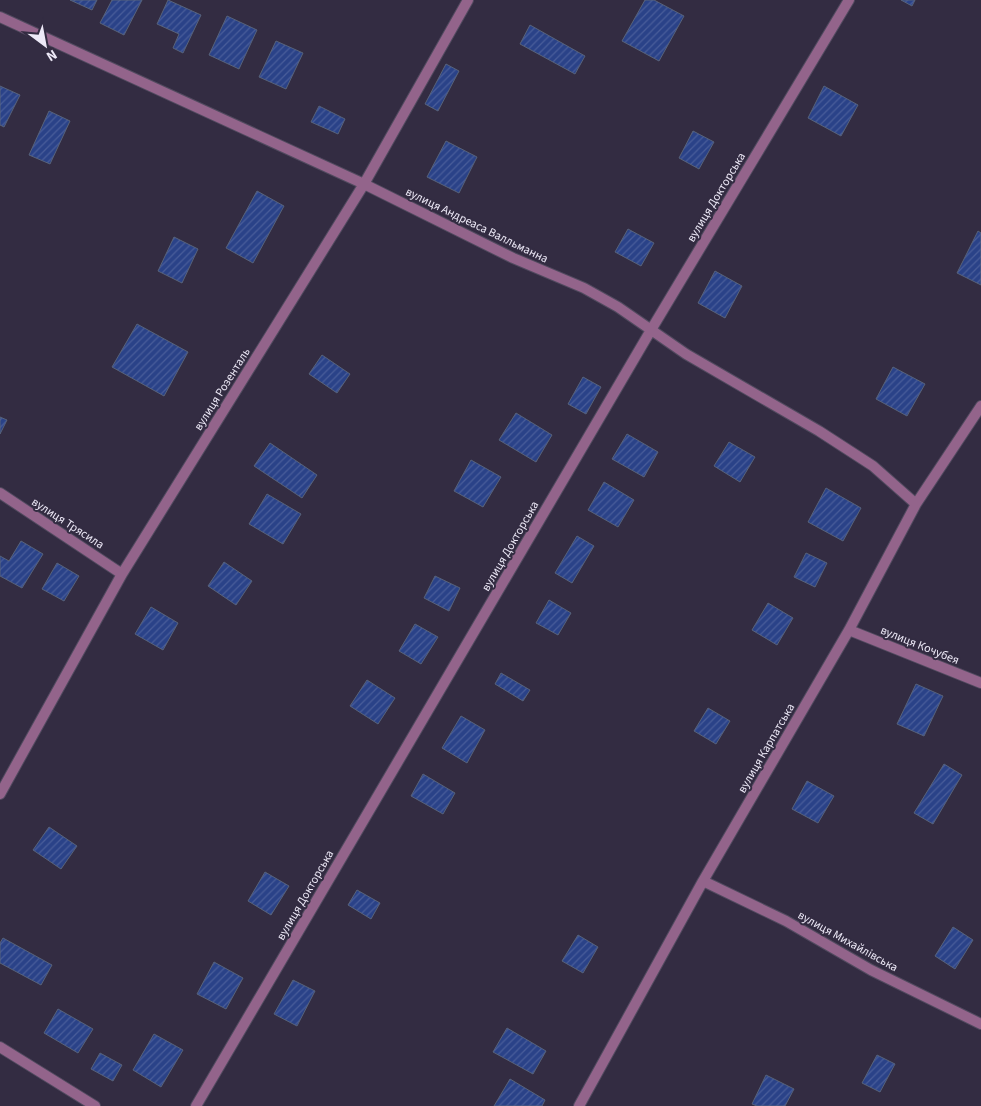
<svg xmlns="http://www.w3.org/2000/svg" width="981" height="1106" font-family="'Source Sans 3',sans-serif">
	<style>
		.building { fill: url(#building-hatch); stroke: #57627a }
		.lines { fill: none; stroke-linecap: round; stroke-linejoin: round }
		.street-casing { stroke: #514a5f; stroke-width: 12 }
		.street { stroke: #93648b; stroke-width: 10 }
		.labels { text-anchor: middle; stroke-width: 4; stroke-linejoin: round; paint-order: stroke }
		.street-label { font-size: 12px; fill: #ede9f7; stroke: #332c42 }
	</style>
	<defs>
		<pattern id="building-hatch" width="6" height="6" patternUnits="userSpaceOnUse" patternTransform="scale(1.25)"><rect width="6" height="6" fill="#2a4288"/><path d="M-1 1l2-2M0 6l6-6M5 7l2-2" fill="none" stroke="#495d9a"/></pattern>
	</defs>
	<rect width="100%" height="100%" fill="#332c42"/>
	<path class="building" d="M70 0H97L92 10Z
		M112 0H142L124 35 100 23Z
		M168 0 201 15 183 53 173 48 179 34 157 24Z
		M645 0H654L684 16 659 61 622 41Z
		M901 0H915L912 6Z
		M227 16 257 30 239 69 209 55Z
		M530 25 585 56 575 74 520 44Z
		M276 41 303 53 286 89 259 77Z
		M446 64 459 71 438 111 425 104Z
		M0 86 20 95 4 127 0 125Z
		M824 86 858 105 841 136 808 118Z
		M319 106 345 119 338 134 311 122Z
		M49 111 70 121 50 164 29 155Z
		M693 131 714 142 699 169 679 158Z
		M446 141 477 157 459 193 427 177Z
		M257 191 284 206 253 263 226 248Z
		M628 229 654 243 641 266 615 252Z
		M978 231 981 233V285L957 273Z
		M174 237 198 249 182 283 158 271Z
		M715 271 742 286 725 318 698 303Z
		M137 324 188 352 164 396 112 367Z
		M322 355 350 374 337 393 309 374Z
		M893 367 925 384 907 416 876 399Z
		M583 377 601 387 586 414 568 404Z
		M516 413 552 435 536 462 499 440Z
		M0 417 7 420 0 434Z
		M627 434 658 452 644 477 612 459Z
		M729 442 755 457 740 482 714 466Z
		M270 443 317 475 302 498 254 466Z
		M471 460 501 477 483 507 454 491Z
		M604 482 634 500 618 527 588 510Z
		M826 488 861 508 843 541 808 522Z
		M267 494 301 514 283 544 249 524Z
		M577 536 594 546 572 583 555 573Z
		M21 541 43 554 22 588 0 576V556L9 561Z
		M806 553 827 563 815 587 794 577Z
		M224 562 252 581 236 605 208 586Z
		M57 563 79 576 64 601 42 589Z
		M435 576 460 588 449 611 424 598Z
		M549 600 571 613 558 635 536 623Z
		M768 603 793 618 777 645 752 630Z
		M151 607 178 623 163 650 135 634Z
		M415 624 438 637 421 664 399 651Z
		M501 673 530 690 523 701 495 684Z
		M367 680 395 698 378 724 350 706Z
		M916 684 943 696 924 736 897 724Z
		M708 708 730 721 716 744 694 731Z
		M461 716 485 730 467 763 442 748Z
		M944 764 962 775 933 824 914 813Z
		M423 774 455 793 443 814 411 796Z
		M807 781 834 796 818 823 792 809Z
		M49 827 77 846 61 869 33 850Z
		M265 872 289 886 271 915 248 901Z
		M357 890 380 903 371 919 348 905Z
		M953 927 973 940 955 969 935 956Z
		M578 935 598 947 583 973 562 961Z
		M3 938 52 965 41 985 0 963V943Z
		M214 962 243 978 226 1009 197 994Z
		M293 980 315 991 297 1026 274 1014Z
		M58 1009 93 1029 78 1053 44 1033Z
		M507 1028 546 1051 533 1074 493 1052Z
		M154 1034 183 1050 161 1087 133 1070Z
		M100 1053 122 1065 113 1081 91 1069Z
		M877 1055 895 1064 880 1092 862 1083Z
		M766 1075 794 1089 785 1106H757L752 1104Z
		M510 1079 545 1100 542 1106H494Z"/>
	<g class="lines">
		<defs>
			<path id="street" d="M0 17 364 184 513 258 584 288 618 307 686 354 819 431 873 466 916 504
				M0 493 122 574
				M849 630 981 683
				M0 794 122 574 364 184 468 0
				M703 881 786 921 871 970 981 1024
				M0 1047 95 1106
				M196 1106 651 330 849 0
				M579 1106 703 881 849 630 916 504 981 406"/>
		</defs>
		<use href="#street" class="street-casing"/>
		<use href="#street" class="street"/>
	</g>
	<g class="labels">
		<g class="street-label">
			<text transform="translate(716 197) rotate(-59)" y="4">вулиця Докторська</text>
			<text transform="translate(477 225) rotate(26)" y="4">вулиця Андреаса Валльманна</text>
			<text transform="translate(222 389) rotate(-58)" y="4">вулиця Розенталь</text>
			<text transform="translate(68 523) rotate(33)" y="4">вулиця Трясила</text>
			<text transform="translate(510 546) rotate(-60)" y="4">вулиця Докторська</text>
			<text transform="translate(920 645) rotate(22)" y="4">вулиця Кочубея</text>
			<text transform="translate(766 748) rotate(-60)" y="4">вулиця Карпатська</text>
			<text transform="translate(305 895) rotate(-60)" y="4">вулиця Докторська</text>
			<text transform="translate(848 941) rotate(29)" y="4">вулиця Михайлівська</text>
		</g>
	</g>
	<g transform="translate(45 45) rotate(148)" stroke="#332c42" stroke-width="4" paint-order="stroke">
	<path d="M0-4L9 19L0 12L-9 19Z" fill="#ede9f7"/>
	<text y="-8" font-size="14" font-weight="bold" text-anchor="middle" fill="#ede9f7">N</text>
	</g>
</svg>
